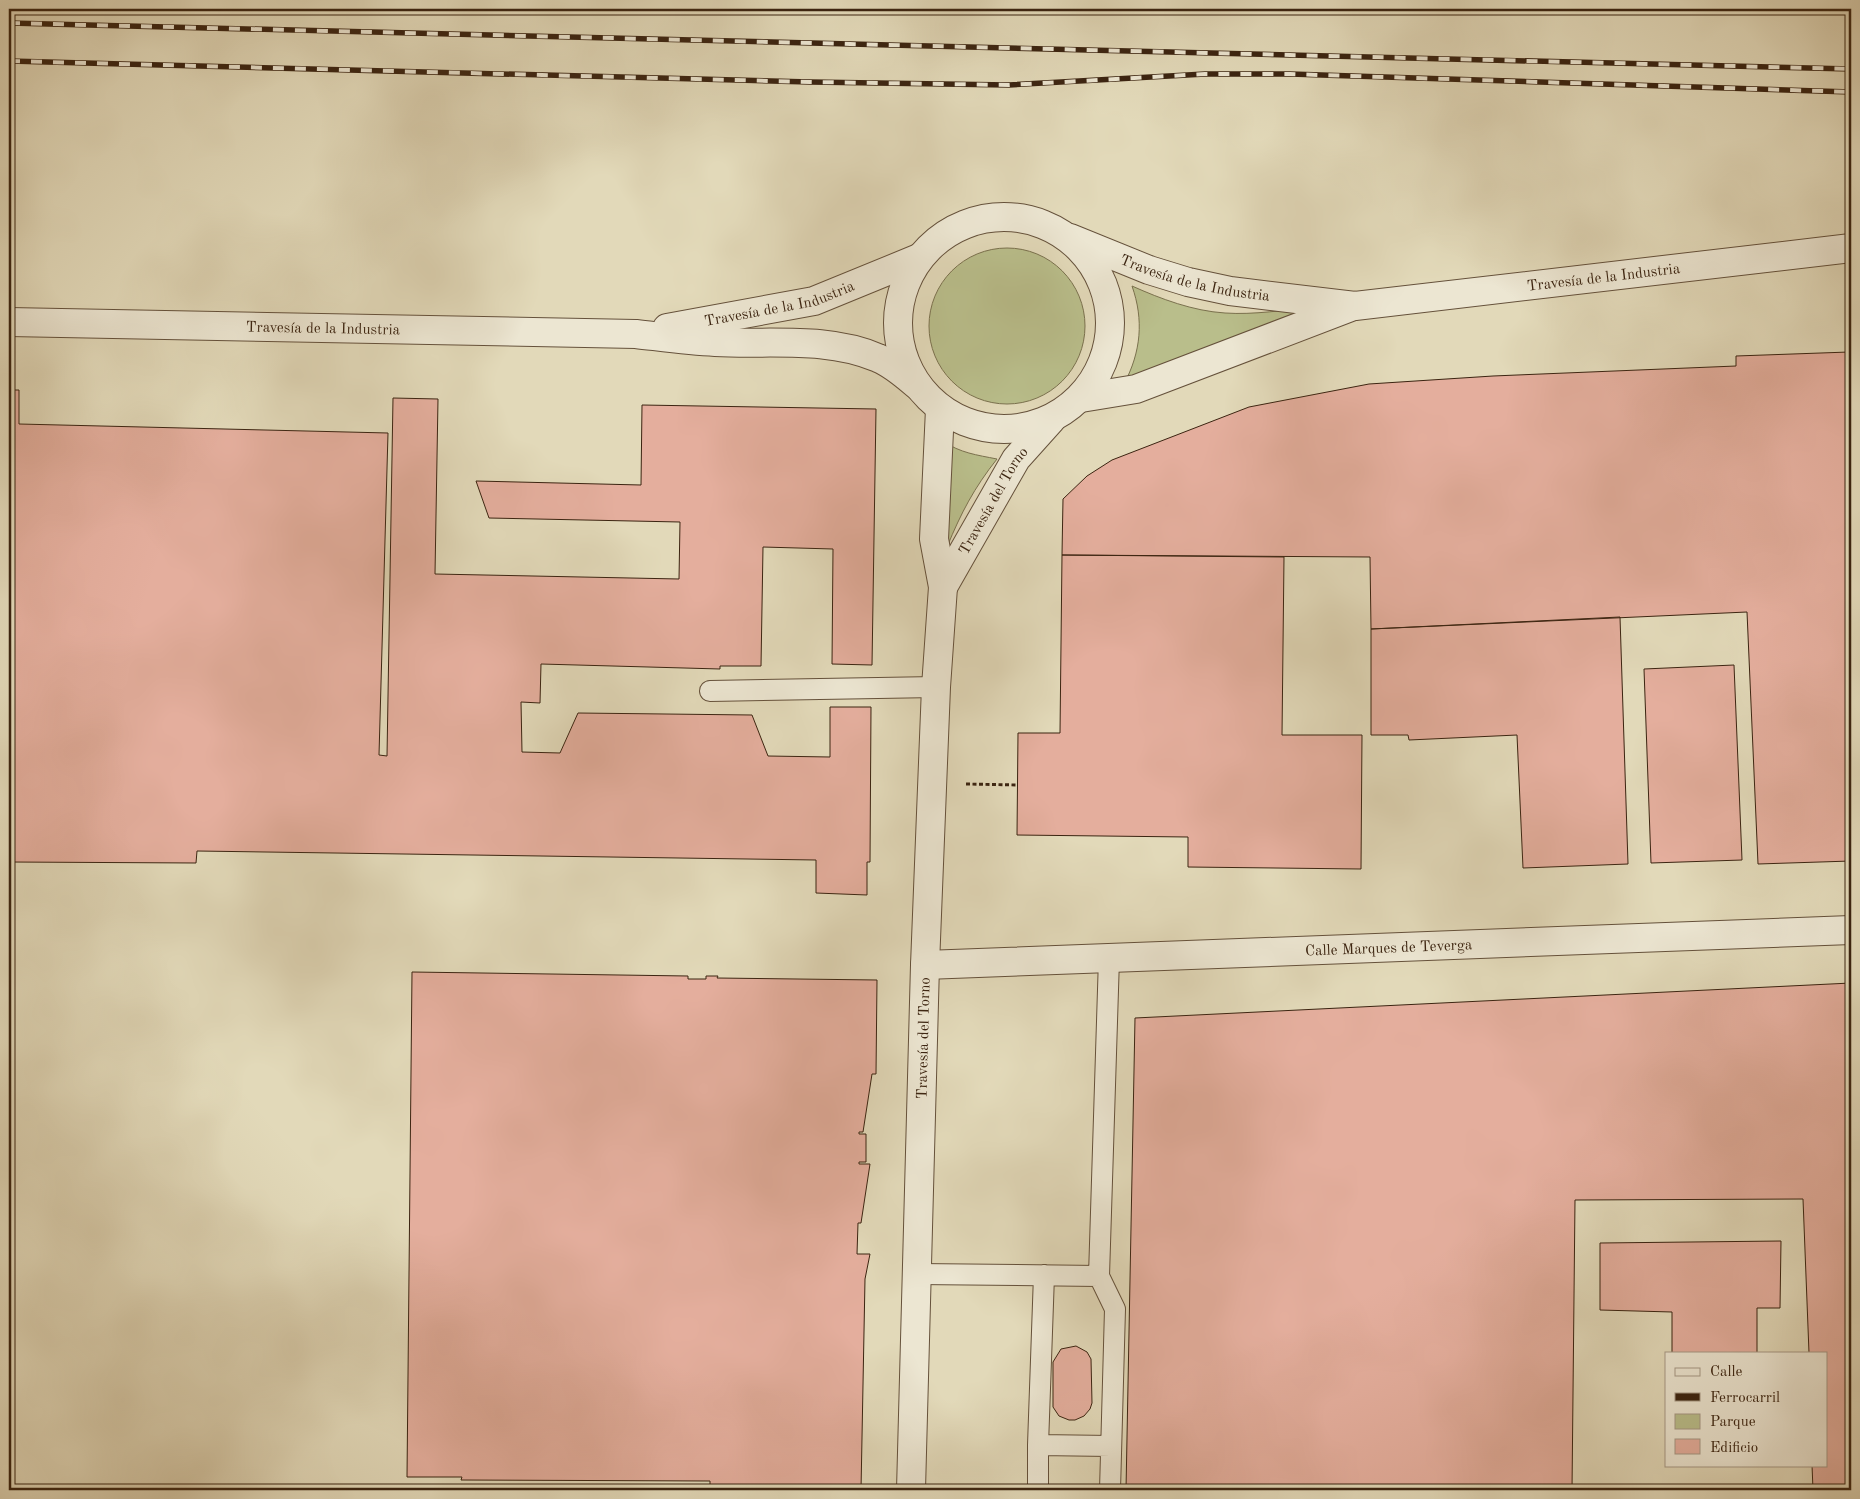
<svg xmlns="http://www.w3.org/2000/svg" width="1860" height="1499" font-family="'Old Standard TT',serif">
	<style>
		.green { fill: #b9be8b; stroke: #7a714e }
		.building { fill: #e4ae9d; stroke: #3b2411 }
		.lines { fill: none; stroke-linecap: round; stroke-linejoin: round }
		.lane-casing { stroke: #65513b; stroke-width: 22 }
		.street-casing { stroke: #65513b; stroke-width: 30 }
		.path { stroke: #3b2411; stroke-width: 3; stroke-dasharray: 4 2.5; stroke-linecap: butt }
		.lane { stroke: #ece6d2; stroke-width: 20 }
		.street { stroke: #ece6d2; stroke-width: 28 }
		.rail-casing { stroke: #3b2411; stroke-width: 5.5 }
		.rail { stroke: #ece6d2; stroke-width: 4; stroke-dasharray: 11; stroke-linecap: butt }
		.labels { text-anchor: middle; stroke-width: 4; stroke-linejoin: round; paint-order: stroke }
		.street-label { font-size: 15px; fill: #3b2411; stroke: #ece6d2 }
	</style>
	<rect width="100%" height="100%" fill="#e2d9b9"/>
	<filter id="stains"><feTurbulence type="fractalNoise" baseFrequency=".004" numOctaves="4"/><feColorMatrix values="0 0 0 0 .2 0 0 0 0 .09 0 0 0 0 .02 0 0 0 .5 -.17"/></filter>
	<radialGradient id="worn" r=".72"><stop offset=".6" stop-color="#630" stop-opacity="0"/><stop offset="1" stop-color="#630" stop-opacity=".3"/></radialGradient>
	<path class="green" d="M929 326a78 78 0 1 1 156 0a78 78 0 1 1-156 0Z
		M1132 286C1161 299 1193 311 1225 313 1254 315 1284 310 1314 307L1124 384C1141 352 1144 320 1132 286Z
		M943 441C960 453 977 455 997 459 974 488 961 513 947 547Z"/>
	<path class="building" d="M1849 352 1851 397V861L1758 864 1747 612 1371 629 1370 557 1062 555 1063 499 1087 476 1112 460 1249 407 1369 384 1493 376 1736 366V356Z
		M9 390H19V424L388 433 379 755 387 756 393 398 438 399 435 574 679 579 680 522 489 518 476 481 641 485 642 405 876 409 872 665 832 664 833 549 763 547 761 666H720V669L541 664 540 703 521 702 522 752 560 753 578 713 752 715 768 756 830 757V707H871L870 862H867V895L816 893V860L197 851 196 863 10 862 9 878Z
		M1062 555 1284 557 1282 735H1362L1361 869 1188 867V837L1017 835 1018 733H1060Z
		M1620 617 1628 864 1523 868 1517 735 1409 740 1408 735H1371V629Z
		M1734 665 1742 860 1651 863 1644 669Z
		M412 972 688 976V979H706V976H718L717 978 877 980 876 1074H872L863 1132H859V1134H866V1162H859V1164H870L861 1223H858L857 1254H870L865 1279 861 1490H710V1481L461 1480 462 1477H407Z
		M1851 983V1490H1813L1812 1465H1826V1353H1809L1803 1199 1575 1200 1572 1490H1126L1135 1018Z
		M1781 1241 1780 1308H1757V1353H1672V1312L1600 1310V1243Z
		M1076 1346 1087 1352 1091 1359 1092 1403 1090 1409 1084 1416 1075 1420H1069L1059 1416 1053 1407V1362L1061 1349Z"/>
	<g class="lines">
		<defs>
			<path id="lane" d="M710 691 936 687
				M1109 958 1099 1276 1115 1309 1110 1490
				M917 1274 1099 1276
				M1038 1445 1044 1275
				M1038 1490V1445L1111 1446"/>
			<g id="street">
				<circle cx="1004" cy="323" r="106"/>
				<path id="s1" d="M1070 238 1149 270 1188 282 1230 291 1355 306 1851 248"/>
				<path id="s2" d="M9 322 636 334C662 337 689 341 715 342 769 345 827 336 878 358 893 364 906 376 918 386"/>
				<path id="s3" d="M667 328 814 301 919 258"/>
				<path d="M1081 398 1136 389 1351 307"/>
				<path id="s4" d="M943 587 1016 459 1051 420"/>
				<path id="s5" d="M925 965 1851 930"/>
				<path id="s6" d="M911 1490 925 965 936 687 943 587 934 539 940 409"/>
			</g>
		</defs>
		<use href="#lane" class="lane-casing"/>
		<use href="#street" class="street-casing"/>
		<path class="path" d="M966 784 1018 785"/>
		<use href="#lane" class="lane"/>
		<use href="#street" class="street"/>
		<defs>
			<path id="rail" d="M9 23 1851 69
				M9 61 810 82 1009 85 1205 74H1290L1851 92"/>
		</defs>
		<use href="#rail" class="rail-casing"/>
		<use href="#rail" class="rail"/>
	</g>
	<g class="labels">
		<g class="street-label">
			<text dy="5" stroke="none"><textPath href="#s1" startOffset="132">Travesía de la Industria</textPath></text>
			<text dy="5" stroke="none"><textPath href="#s1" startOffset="545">Travesía de la Industria</textPath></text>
			<text dy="5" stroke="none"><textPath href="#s3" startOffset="115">Travesía de la Industria</textPath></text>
			<text dy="5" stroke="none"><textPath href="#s2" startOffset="314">Travesía de la Industria</textPath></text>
			<text dy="5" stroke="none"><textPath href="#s4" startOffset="100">Travesía del Torno</textPath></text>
			<text dy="5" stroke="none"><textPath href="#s5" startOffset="464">Calle Marques de Teverga</textPath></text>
			<text dy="5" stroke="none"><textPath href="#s6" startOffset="452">Travesía del Torno</textPath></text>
		</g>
	</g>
	<rect width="1860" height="1499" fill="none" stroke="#e2d9b9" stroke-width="30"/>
	<rect x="10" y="10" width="1840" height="1479" fill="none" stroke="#3b2411" stroke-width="2.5"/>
	<rect x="15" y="15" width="1830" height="1469" fill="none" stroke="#3b2411"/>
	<rect x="1665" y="1352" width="162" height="115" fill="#ece6d2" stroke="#a59885"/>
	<rect x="1675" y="1368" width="25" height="8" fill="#ece6d2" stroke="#a59885"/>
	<text x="1710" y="1376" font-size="15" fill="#3b2411">Calle</text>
	<rect x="1675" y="1393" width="25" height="8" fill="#3b2411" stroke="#a59885"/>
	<text x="1710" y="1402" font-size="15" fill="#3b2411">Ferrocarril</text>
	<rect x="1675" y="1414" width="25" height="15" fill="#b9be8b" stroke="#a59885"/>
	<text x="1710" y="1426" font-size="15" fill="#3b2411">Parque</text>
	<rect x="1675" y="1439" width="25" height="15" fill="#e4ae9d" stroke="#a59885"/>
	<text x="1710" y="1452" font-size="15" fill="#3b2411">Edificio</text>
	<rect width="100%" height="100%" filter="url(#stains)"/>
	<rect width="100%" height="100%" fill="url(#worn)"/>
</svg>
